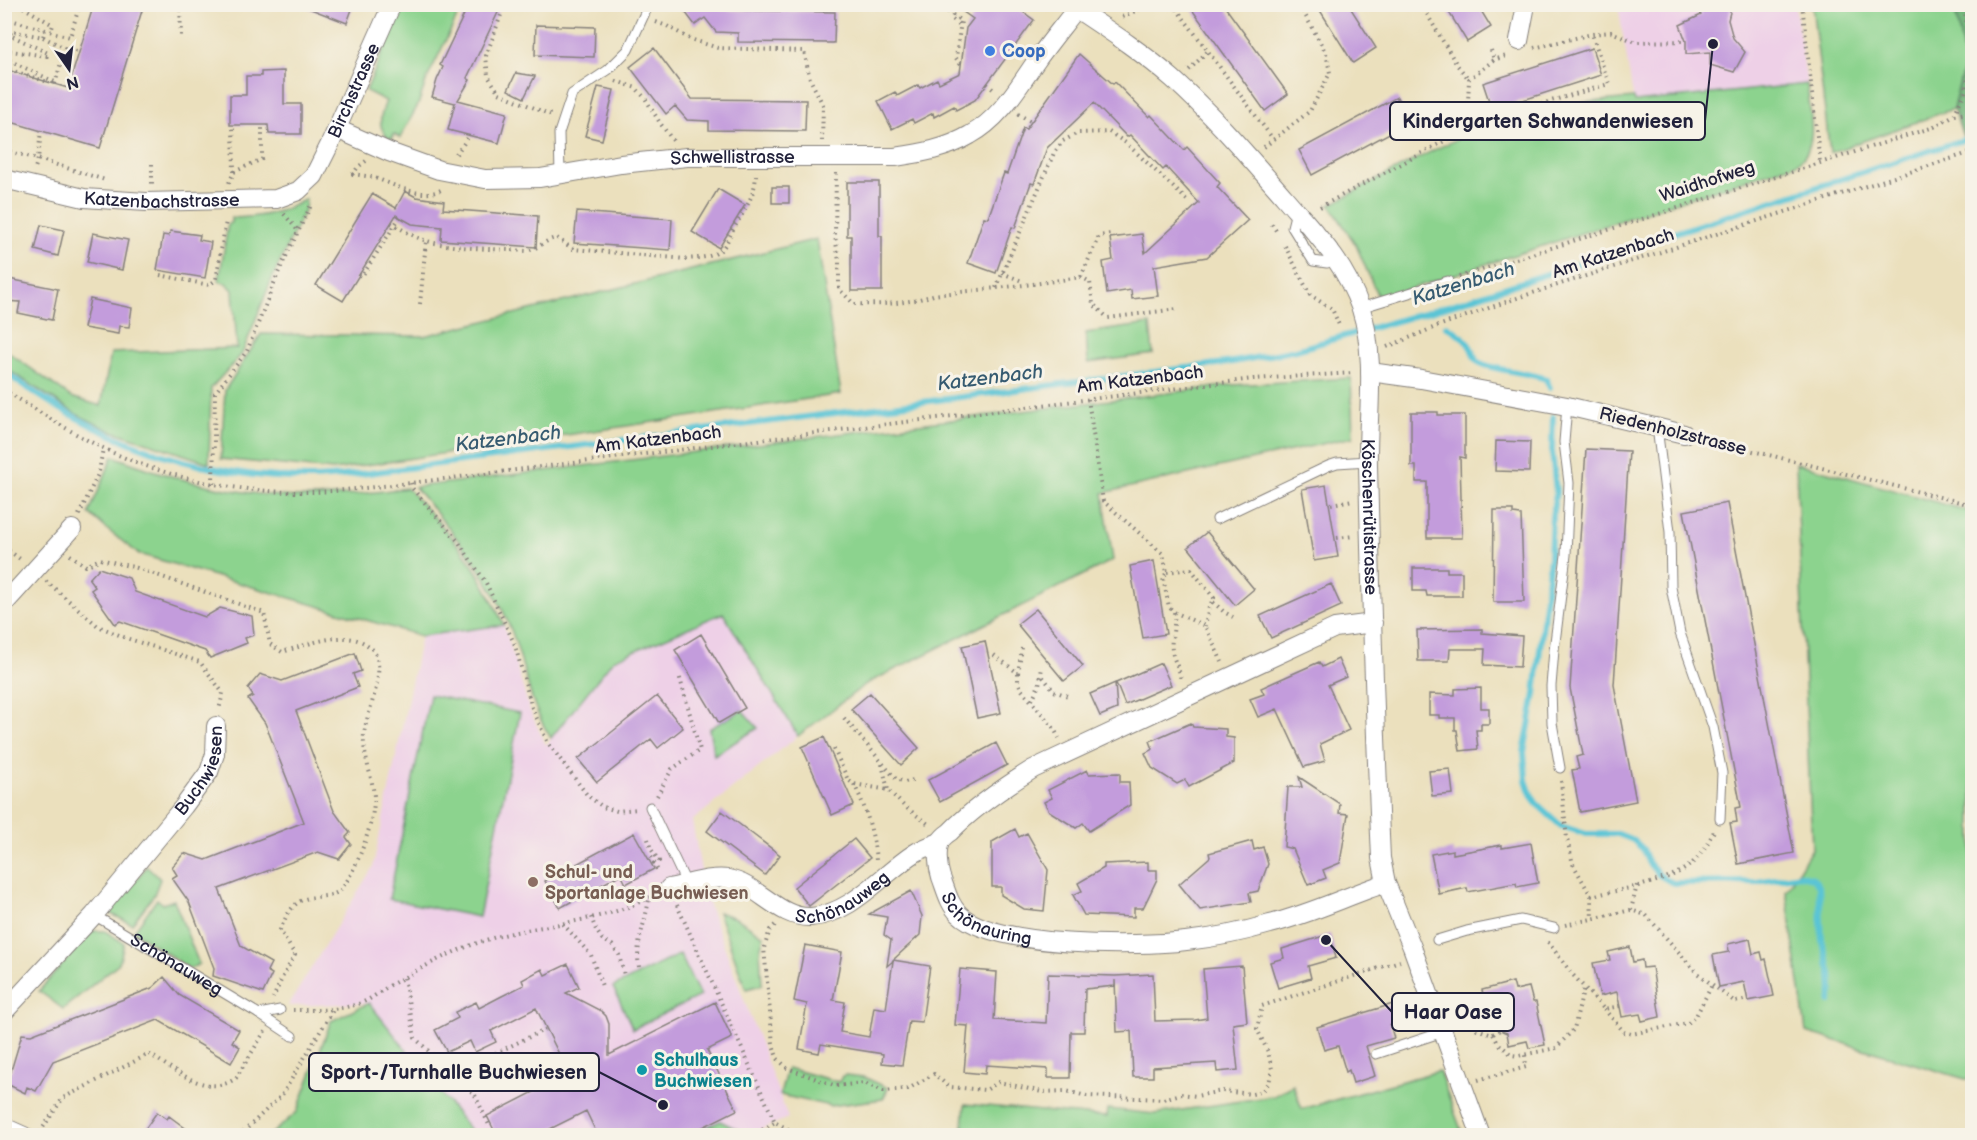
<svg xmlns="http://www.w3.org/2000/svg" width="1977" height="1140" font-family="'Balsamiq Sans',sans-serif">
	<style>
		.built { fill: #eed0e7 }
		.green { fill: #8cd38e; stroke: #577a64; stroke-width: 1.5 }
		.forest { fill: #71b579; stroke: #4a6c5a; stroke-width: 1.5 }
		.lines { fill: none; stroke-linecap: round; stroke-linejoin: round }
		.stream { stroke: #5ac4d5; stroke-width: 6 }
		.building { fill: #c39cdc }
		.service-casing { stroke: #86817c; stroke-width: 11 }
		.minor-casing { stroke: #86817c; stroke-width: 20 }
		.path { stroke: #86817c; stroke-width: 4; stroke-dasharray: 1.5 4.5; stroke-linecap: butt }
		.service { stroke: #fff; stroke-width: 9 }
		.minor { stroke: #fff; stroke-width: 18 }
		.shop-dot { fill: #3f7fe0; stroke: #f7f3e8; stroke-width: 2 }
		.education-dot { fill: #8d6e63; stroke: #f7f3e8; stroke-width: 2 }
		.culture-dot { fill: #0f9aa8; stroke: #f7f3e8; stroke-width: 2 }
		.labels { text-anchor: middle; stroke-width: 6; stroke-linejoin: round; paint-order: stroke }
		.shop-label { font-size: 18px; font-weight: bold; fill: #366cbe; stroke: #f7f3e8; text-anchor: start }
		.street-label { font-size: 18px; fill: #22223b; stroke: #f7f3e8 }
		.education-label { font-size: 18px; font-weight: bold; fill: #785e54; stroke: #f7f3e8; text-anchor: start }
		.culture-label { font-size: 18px; font-weight: bold; fill: #0d838f; stroke: #f7f3e8; text-anchor: start }
		.water-label { font-size: 20px; font-style: italic; fill: #365b71; stroke: #f7f3e8 }
		.leader { fill: none; stroke: #22223b; stroke-width: 2 }
		.callout-dot { fill: #22223b; stroke: #f7f3e8; stroke-width: 2 }
		.callout { fill: #f7f3e8; stroke: #22223b; stroke-width: 2 }
		.callout-label { font-size: 20px; text-anchor: middle; font-weight: bold; fill: #22223b }
	</style>
	<rect width="100%" height="100%" fill="#f7f3e8"/>
	<filter id="ink" filterUnits="userSpaceOnUse"><feTurbulence type="fractalNoise" baseFrequency=".0167" numOctaves="2"/><feDisplacementMap in="SourceGraphic" scale="12" xChannelSelector="R" yChannelSelector="G"/><feConvolveMatrix kernelMatrix="1 2 1 2 8 2 1 2 1" color-interpolation-filters="sRGB"/></filter>
	<filter id="wash" filterUnits="userSpaceOnUse"><feTurbulence type="fractalNoise" baseFrequency=".008" numOctaves="4" result="noise"/><feDisplacementMap in="SourceGraphic" scale="24" xChannelSelector="R" yChannelSelector="G"/><feGaussianBlur stdDeviation="1.35" result="paint"/><feColorMatrix in="noise" values="0 0 0 0 0 0 0 0 0 0 0 0 0 0 0 0 0 1.4 0 .05"/><feComposite in="paint" operator="in"/></filter>
	<g filter="url(#wash)">
		<rect width="100%" height="100%" fill="#ebe0bd"/>
		<path class="built" d="M1618 5H1795L1807 84 1634 102Z
			M724 613 798 736 692 821 706 897 788 1118 750 1134 720 1121 689 1135H474L369 1003 288 1006 373 867 421 636 504 625 530 711 546 745 613 660Z"/>
		<path class="green" d="M402 5H463L426 81 418 105 400 138 394 134 391 140C376 129 380 116 386 101L366 91Z
			M1812 5H1954L1965 62 1953 109 1830 153Z
			M1807 84C1809 108 1820 146 1798 163L1379 299 1356 245 1330 205C1400 168 1469 126 1547 108 1575 102 1605 101 1634 98L1635 102Z
			M306 199 305 209 271 281 242 354 211 388 209 463 109 430 76 414 5 368V350L71 397 101 406 111 353 237 348 233 290 227 284 219 281 228 224 231 223V218C260 217 281 214 306 199Z
			M817 239 841 394 333 470 221 459 225 390 261 334 424 336Z
			M1150 324 1153 354 1088 363 1086 333Z
			M1351 378 1353 437 1103 493 1113 560 866 684 798 736 723 613 613 660 551 738C528 704 525 664 510 627 487 570 453 534 415 487L1232 385Z
			M113 456C176 481 243 497 311 497 343 497 375 492 407 488 429 512 453 536 471 563 484 582 494 604 504 625L421 636 139 554 109 531 89 513Z
			M1796 463 1972 512V1081L1806 1032 1786 891 1812 849Z
			M430 695 520 713 479 917 389 899Z
			M742 710 758 728 714 755 709 729Z
			M147 866 160 879 154 895 132 924 111 914 112 909Z
			M157 899 163 904 174 900 199 964 190 969 134 931Z
			M718 912 738 919 764 936 760 950 762 985 746 989Z
			M92 931H105L124 943 119 963 63 1009 39 991Z
			M680 954 700 996 633 1029 613 987Z
			M369 1003 474 1135H270L297 1112 331 1021Z
			M787 1068 839 1082 842 1076 845 1075 864 1077 888 1088 883 1099 830 1106 780 1095Z
			M1439 1071 1463 1135H962L965 1104 1107 1117 1108 1109 1155 1114 1274 1096 1293 1085 1302 1109Z
			M720 1121 749 1135H689Z"/>
		<path class="forest" d="M1954 5H1972V133L1963 136 1953 109 1965 62Z"/>
		<g class="lines">
			<path class="stream" d="M1446 326C1456 331 1465 337 1471 348 1473 352 1474 358 1477 361 1485 369 1533 373 1546 379L1550 388
				M4 372C25 386 45 400 66 412 139 454 222 478 307 478 333 478 359 474 384 471L1233 362 1296 350 1448 306 1972 137
				M1553 417 1552 451 1556 492 1552 517 1550 558 1535 694 1524 752 1526 780 1530 792 1536 803 1561 826 1586 834H1618L1633 840 1643 849 1648 862 1659 875 1673 883 1757 882 1800 875 1813 878 1819 886 1822 940 1831 974 1832 990 1830 1002"/>
		</g>
		<g id="blocks">
			<path class="building" d="M94 4H144L100 148 4 120V69L68 88Z
				M303 4H354L347 23 303 6Z
				M469 4H502L467 78 470 80 458 100 507 113 499 143 448 130 455 103 432 97 437 80 443 67 440 65Z
				M679 4H723L719 7 721 10 835 12 834 43 738 42V33L716 32 705 18 695 25Z
				M952 4H1012L1034 20 975 100 956 110 954 106 934 117 933 113 914 123 912 119 892 129 878 101 895 92 897 96 918 85 920 88 937 79 939 83 960 73 966 28 973 19Z
				M1188 4H1223L1288 94 1265 111Z
				M1316 4H1348L1376 48 1353 63Z
				M1444 4H1477L1491 27 1467 42Z
				M1697 4H1732L1728 20 1733 38 1745 52 1734 72 1710 65V52L1686 54V41L1680 25 1701 15Z
				M536 25 595 27 594 57 535 55Z
				M654 48 692 99 806 100 805 131 709 130V121L687 120 675 106 666 114 630 67Z
				M1592 48 1601 75 1492 110 1483 83Z
				M1079 54 1113 84 1115 82 1149 117 1151 115 1184 150 1187 147 1220 183 1217 187 1248 220 1207 257 1154 266 1158 296 1132 299 1131 290 1107 294 1103 262 1113 260 1110 238 1142 234 1145 253 1199 203 1166 167 1163 170 1130 135 1127 137 1094 103 1047 148 1034 184 1031 183 1015 228 1012 227 996 273 968 263 984 217 988 218 1004 173 1007 174 1023 128 1026 129Z
				M284 71V104H301V134H269L268 125H230V95H246V76H261V72Z
				M516 73 535 76 524 98 508 90Z
				M598 87 614 90 602 140 585 136Z
				M1397 97 1410 122 1312 175 1299 150Z
				M847 182H879V236H882V291H851V236H847Z
				M772 187H789V203H772Z
				M718 189 745 205 719 248 692 232Z
				M405 191 416 197 444 201 443 209 538 216 536 247 441 240 442 227 412 224 396 215 343 301 316 285 372 194 396 208Z
				M577 212 672 219 670 250 574 243Z
				M41 225 64 230 58 256 35 250Z
				M170 231 200 235 199 240 211 242 205 278 157 270 163 235 169 236Z
				M93 233 128 240 122 270 87 262Z
				M4 278 58 289 52 320 18 313 20 302 4 301Z
				M90 299 132 308 129 327 119 326 118 334 84 328Z
				M1411 412H1438V415H1465V458L1460 457 1462 538H1427V482H1416V466H1411Z
				M1496 441 1530 442 1529 472 1495 471Z
				M1586 449 1629 451 1614 685 1636 801 1580 812 1572 770 1579 769 1576 757 1583 755 1570 688Z
				M1326 485 1338 557 1314 561 1302 489Z
				M1727 503 1794 853 1738 864 1730 823 1737 822 1735 808 1741 807 1684 511Z
				M1494 510H1513V514L1521 515 1524 602H1493Z
				M1207 532 1254 589 1235 605 1188 547Z
				M1154 561 1166 634 1143 638 1130 566Z
				M99 568 129 578 135 592 205 617 220 608 252 616 254 635 245 638 247 643 210 658 205 651 120 621 115 624 91 590 95 587 89 579Z
				M1413 568H1447V572H1462V596H1427L1426 591H1413Z
				M1331 584 1341 606 1271 638 1260 616Z
				M1036 609 1083 666 1064 681 1017 624Z
				M1482 629V633L1522 636 1520 667 1484 665 1485 649H1450L1449 661H1418L1417 630Z
				M701 634 745 708 719 723 675 650Z
				M985 641 1001 713 977 718 962 646Z
				M355 653 361 671 353 674 358 687 296 711 334 811 350 833 346 837 351 844 339 859 318 852 219 889 241 946 271 963 267 971 272 974 263 993 213 976 214 968 189 902 172 878 177 875 172 867 184 853 206 860 304 822 265 723 248 699 253 696 248 688 260 674 282 681Z
				M1338 659 1346 677 1328 685 1349 730 1320 744 1325 761 1304 767 1277 709 1258 717 1250 699 1264 694 1261 688 1319 662 1322 667Z
				M1161 663 1171 685 1125 705 1116 683Z
				M1115 683 1117 709 1100 716 1090 694Z
				M1481 688V708H1489V724H1481V730H1476L1478 749 1460 751 1457 730H1455V718H1439V715H1429V694L1455 695V689Z
				M870 693 919 748 901 765 851 709Z
				M657 696 683 728 658 748 651 739 597 782 578 759Z
				M1191 723 1193 727 1226 729V737L1234 738V763L1189 787 1185 780 1177 784 1152 768 1145 753 1153 749 1150 741Z
				M824 737 854 805 832 815 802 747Z
				M996 743 1007 765 940 802 928 780Z
				M1450 769 1453 794 1432 796 1429 771Z
				M1087 770 1089 774 1120 773V782H1129L1130 805 1089 831 1083 823 1076 828 1049 811 1044 802 1052 798 1048 790Z
				M1299 777 1340 804 1339 813 1348 814 1340 863 1323 870 1326 878 1308 885 1293 849 1284 847 1288 787H1302Z
				M722 811 780 855 765 875 707 831Z
				M1015 829 1019 837 1027 833 1048 870 1044 911 1024 909 1001 895V887H992V842Z
				M634 833 654 869 626 884 621 874 560 908 545 881Z
				M854 839 870 858 809 906 794 887Z
				M1252 841 1254 850 1263 847 1268 864 1258 891 1249 893 1251 902 1200 910 1179 884 1210 857 1209 853Z
				M1531 843 1538 883 1517 887 1516 883 1468 892 1467 888 1439 894 1431 854 1453 850V854L1502 845V848Z
				M1148 862V870H1157V879L1143 908H1134V917L1084 915 1073 895 1082 891 1078 883 1104 868V864Z
				M911 891 922 916 920 935 893 960 930 966 922 1022 909 1021 902 1065 882 1063 883 1054 821 1044 819 1053 799 1049 807 1004 794 1001 805 945 842 952 833 1000 845 1002 840 1032 869 1037 874 1007 886 1009 893 961 887 966 891 940 884 935 887 917 869 914Z
				M1330 934 1336 958 1308 966 1311 978 1278 988 1270 962 1284 958 1282 949Z
				M1750 939 1753 954 1761 952 1763 960 1766 959 1774 996 1748 1001 1744 982 1719 987 1713 955 1729 952 1728 944Z
				M1630 947 1633 962 1642 960 1643 968 1652 967 1660 1017 1642 1021 1640 1014 1622 1017 1617 992 1600 996 1593 963 1610 960 1608 952Z
				M568 964 579 987 566 993 601 1011 606 1016 609 1024V1055L715 1002 732 1038 707 1050 737 1110 685 1136H598L586 1111 536 1136H497L487 1116 569 1074 536 1008 491 1031 496 1042 475 1052 470 1041 447 1052 435 1030 458 1018 455 1012 476 1002 479 1008 502 996 524 985 522 980 542 969 545 975Z
				M1242 966 1247 1022 1233 1024 1238 1070 1217 1072 1216 1063 1153 1067V1077H1133L1131 1031 1117 1032 1115 980V986L1085 989 1084 1032H1071L1070 1078H1048V1069L986 1065 985 1074 964 1072 968 1026 955 1025 960 969 997 972 994 1020 1046 1023 1048 974 1115 976 1153 974 1155 1021 1195 1020 1207 1018 1203 969Z
				M164 977 179 995 239 1030 232 1042 240 1047 231 1063 158 1020 53 1061 36 1091 27 1087 25 1093 7 1084 22 1034 31 1035 152 988Z
				M1513 982 1515 990 1529 987 1533 1002H1536L1545 1045 1529 1048 1527 1041 1509 1045 1507 1033 1502 1031 1499 1019 1488 1021 1482 990Z
				M1393 1004 1398 1022 1390 1025 1394 1038 1366 1046 1375 1076 1353 1083 1349 1070 1346 1072 1338 1046 1324 1050 1317 1027Z
				M157 1112 167 1119 169 1116 196 1136H140Z"/>
		</g>
	</g>
	<g filter="url(#ink)">
		<use href="#blocks" fill-opacity="0" stroke="#86817c" stroke-width="1.5"/>
		<g class="lines">
			<defs>
				<g id="service">
					<path d="M560 175 559 133 572 94 608 70 628 50 649 4"/>
					<path d="M1296 211 1292 227 1313 261 1327 263 1336 258"/>
					<path d="M1360 308 1448 281"/>
					<path d="M1657 427 1670 532 1671 587 1680 633 1713 727 1722 773 1720 819"/>
					<path d="M1217 519 1328 466 1337 463 1368 461"/>
					<path d="M1560 768 1552 723 1551 686 1554 650 1566 555 1569 483 1564 442 1567 406"/>
					<path d="M650 807 687 885"/>
					<path id="s1" d="M94 915 259 1014 280 1010"/>
					<path d="M1437 940 1467 931 1521 920 1554 928"/>
					<path d="M259 1014 292 1036"/>
					<path d="M1376 1054 1443 1032"/>
				</g>
				<g id="minor">
					<path id="s2" d="M1069 4C1105 28 1141 51 1173 79 1213 115 1248 156 1284 197 1316 234 1344 261 1361 309 1377 359 1367 414 1368 465 1371 596 1375 727 1381 858L1386 883 1412 947 1481 1136"/>
					<path d="M1519 41 1525 10 1524 4"/>
					<path id="s3" d="M337 129 389 152 439 170 485 179 540 178 621 164 687 157H895C922 153 946 149 970 135 1000 119 1018 87 1037 60 1049 43 1063 26 1076 9"/>
					<path id="s4" d="M4 179 84 198 146 202 276 199 298 191 314 176 330 144 392 4"/>
					<path d="M1370 372 1421 379 1567 406 1684 434"/>
					<path d="M4 604 72 529"/>
					<path id="s5" d="M1373 623 1335 628 1033 769C1004 787 974 807 950 832 947 834 942 838 940 842 936 851 938 868 941 877 946 890 949 904 959 914 994 948 1138 947 1186 941 1214 938 1243 932 1270 924 1310 914 1347 896 1386 883"/>
					<path id="s6" d="M669 888C687 885 710 876 728 879 758 884 779 919 811 917 852 914 882 874 915 853 923 848 932 845 940 842"/>
					<path id="s7" d="M4 1012 94 915 184 806 209 772 215 754 216 726"/>
					<path d="M4 1127 24 1136"/>
				</g>
			</defs>
			<use href="#service" class="service-casing"/>
			<use href="#minor" class="minor-casing"/>
			<path class="path" d="M18 4 53 25 51 31
				M180 4 181 36
				M505 4 486 56 488 76 499 93 551 115
				M938 4 961 21 956 58 961 65
				M1173 4 1273 139
				M1421 4 1457 65 1469 79
				M1802 4 1820 163
				M953 15 951 18 960 25
				M1122 17 1151 4
				M4 18 70 37 80 4
				M656 22 667 26 690 39 718 48 804 51 810 79 823 105 822 141
				M43 37 65 48
				M1534 48 1592 34 1611 32 1636 42 1686 41
				M4 50 47 56 48 53 10 35 11 31 43 37 45 30
				M1491 50 1494 60
				M4 58 55 82
				M4 68 48 82
				M1189 70 1207 52
				M616 81 636 88 645 98 660 123 674 142
				M55 84 65 48 77 51
				M987 84 995 91
				M1018 114 1032 122
				M1955 115 1972 112
				M1467 129 1493 118 1609 84 1592 34
				M41 130 38 159 105 180
				M1264 147 1310 111 1330 73 1326 53 1299 4
				M4 150 38 159 35 168
				M456 154 470 135
				M366 161 358 167 353 174C359 175 366 176 372 177 394 184 421 201 443 189
				M152 164V186
				M234 172 262 159V128
				M836 173 835 236 839 261V289L854 304C881 305 907 304 933 295L1033 284 1081 277 1090 282 1093 304 1108 318 1177 309
				M229 183 234 172 233 128
				M1320 207 1467 129 1469 79 1494 60 1509 55
				M284 214 299 232
				M391 223C402 229 412 236 424 240 450 249 499 249 527 251 540 248 546 239 557 238L573 249 686 259C697 258 709 258 718 252 727 246 729 236 734 228 744 211 755 196 756 175
				M1272 224 1278 234
				M1285 246 1310 295 1332 309 1339 325
				M1002 273 1022 281
				M160 275 209 285 216 280 226 221
				M359 275 362 276 400 217
				M1081 277 1099 236 1110 234
				M1459 277 1934 127 1954 115 1965 92 1971 63 1964 4
				M996 288 1054 153 1063 141 1078 133 1109 132 1126 143 1190 203
				M420 304 426 241
				M1387 347 1438 326 1514 299 1972 152
				M4 390C37 410 69 432 103 448 161 476 228 491 293 492 332 493 371 487 411 483L1253 379 1354 373
				M1088 399 1103 501 1163 554 1167 572 1163 578 1169 607 1174 612 1205 626 1222 662
				M1700 438 1972 505
				M411 483 412 488 458 541 486 583 515 645 532 708 548 743 588 796 603 807 617 811 638 809
				M213 484 215 393 247 351 279 271 312 203
				M1331 504 1353 500
				M79 515 99 472 103 448
				M1337 538 1354 536
				M4 547 20 559
				M70 555 86 566 100 559 137 568 264 613 270 644 282 652C308 645 346 627 370 647 391 665 366 712 364 734 362 753 373 778 374 797 375 821 357 868 343 887 335 899 317 895 305 899 292 903 285 918 280 930L295 955 284 974 273 998
				M1167 572 1191 569 1214 598 1209 607 1205 626
				M46 581 98 626 126 638 200 662 223 693 219 710
				M1213 602 1224 612 1233 617
				M1174 612C1176 627 1170 638 1172 650 1173 662 1182 670 1180 682
				M994 655 1018 673V681L1021 689 1053 727 1059 738
				M1018 673 1022 648
				M1043 677 1054 691 1068 696
				M1032 700 1039 685 1042 668
				M844 718 896 779 905 782 913 780
				M834 749 848 780 854 784 888 790 904 806 931 826
				M882 764 888 790
				M1561 781 1567 839 1573 864 1591 896 1592 918
				M854 784C866 808 874 834 876 861
				M657 796 672 769 700 750 679 675
				M648 839 651 849 659 861 654 863 659 873
				M651 857 654 863
				M1591 896C1618 890 1668 883 1690 865 1701 856 1708 843 1714 831
				M677 905 775 1122 801 1136
				M1631 910 1637 885
				M591 917 596 930 602 939 612 945 619 955 624 975
				M563 924 591 955 602 986
				M775 925 770 930 764 948 773 1044 777 1058 787 1068 836 1086 864 1083 883 1091 908 1089 934 1074 949 1087 986 1090 999 1082 1042 1092 1066 1091 1087 1096 1163 1099 1181 1094 1196 1096 1222 1091 1252 1094 1261 1092 1269 1083 1272 1069 1268 1052 1257 1029 1262 1006 1400 961
				M1565 925 1631 910 1646 915 1697 973 1735 1002 1748 999
				M1548 942 1573 975 1604 1009 1620 1006
				M639 967C635 943 646 922 649 898
				M404 978 415 1038 475 1095 490 1127
				M1452 1002 1477 1029 1493 1034 1498 1043 1512 1055 1518 1056 1556 1048 1574 1029 1584 987
				M1604 1009 1624 1032 1631 1034 1688 1023 1696 1016 1712 985
				M293 1010C316 1010 338 1011 361 1003 372 999 382 990 392 984 421 968 452 951 483 941 539 922 603 925 655 894
				M1493 1034 1502 1029
				M452 1074 546 1029
				M1478 1080 1526 1067 1525 1055
				M40 1132 63 1098 149 1054C174 1069 208 1099 236 1078L265 1031
				M239 1136 282 1095 333 1010
				M752 1136 775 1122"/>
			<use href="#service" class="service"/>
			<use href="#minor" class="minor"/>
		</g>
	</g>
	<circle class="shop-dot" cx="990" cy="51" r="6"/>
	<circle class="education-dot" cx="533" cy="882" r="6"/>
	<circle class="culture-dot" cx="642" cy="1070" r="6"/>
	<g class="labels">
		<g class="shop-label">
			<text x="1002" y="57">Coop</text>
		</g>
		<g class="street-label">
			<text dy="6" stroke="none"><textPath href="#s4" startOffset="414">Birchstrasse</textPath></text>
			<text dy="6" stroke="none"><textPath href="#s3" startOffset="406">Schwellistrasse</textPath></text>
			<text transform="translate(1707 181) rotate(-18)" y="6">Waidhofweg</text>
			<text dy="6" stroke="none"><textPath href="#s4" startOffset="160">Katzenbachstrasse</textPath></text>
			<text transform="translate(1613 253) rotate(-18)" y="6">Am Katzenbach</text>
			<text transform="translate(1140 379) rotate(-7)" y="6">Am Katzenbach</text>
			<text transform="translate(1673 431) rotate(14)" y="6">Riedenholzstrasse</text>
			<text transform="translate(658 439) rotate(-7)" y="6">Am Katzenbach</text>
			<text dy="6" stroke="none"><textPath href="#s2" startOffset="636">Köschenrütistrasse</textPath></text>
			<text dy="6" stroke="none"><textPath href="#s7" startOffset="314">Buchwiesen</textPath></text>
			<text dy="6" stroke="none"><textPath href="#s6" startOffset="189">Schönauweg</textPath></text>
			<text dy="6" stroke="none"><textPath href="#s5" startOffset="594">Schönauring</textPath></text>
			<text dy="6" stroke="none"><textPath href="#s1" startOffset="96">Schönauweg</textPath></text>
		</g>
		<g class="education-label">
			<text x="545" y="878">Schul- und<tspan x="545" dy="21">Sportanlage Buchwiesen</tspan></text>
		</g>
		<g class="culture-label">
			<text x="654" y="1066">Schulhaus<tspan x="654" dy="21">Buchwiesen</tspan></text>
		</g>
		<g class="water-label">
			<text transform="translate(1463 283) rotate(-17)" y="7">Katzenbach</text>
			<text transform="translate(990 377) rotate(-7)" y="7">Katzenbach</text>
			<text transform="translate(508 438) rotate(-7)" y="7">Katzenbach</text>
		</g>
	</g>
	<path class="leader" d="M1713 44L1705 121M1326 940L1392 1012M663 1105L599 1072"/>
	<g class="callout-dot">
		<circle cx="1713" cy="44" r="6"/>
		<circle cx="1326" cy="940" r="6"/>
		<circle cx="663" cy="1105" r="6"/>
	</g>
	<g class="callout">
		<rect x="1390" y="102" width="315" height="38" rx="6"/>
		<rect x="1392" y="993" width="122" height="38" rx="6"/>
		<rect x="309" y="1053" width="290" height="38" rx="6"/>
	</g>
	<g class="callout-label">
		<text x="1548" y="128">Kindergarten Schwandenwiesen</text>
		<text x="1453" y="1019">Haar Oase</text>
		<text x="454" y="1079">Sport-/Turnhalle Buchwiesen</text>
	</g>
	<rect width="1977" height="1140" fill="none" stroke="#f7f3e8" stroke-width="24"/>
	<g transform="translate(69 69) rotate(166)" stroke="#f7f3e8" stroke-width="4.5" paint-order="stroke">
	<path d="M0-4.5L10 22L0 15L-10 22Z" fill="#22223b"/>
	<text y="-9" font-size="16" font-weight="bold" text-anchor="middle" fill="#22223b">N</text>
	</g>
</svg>
